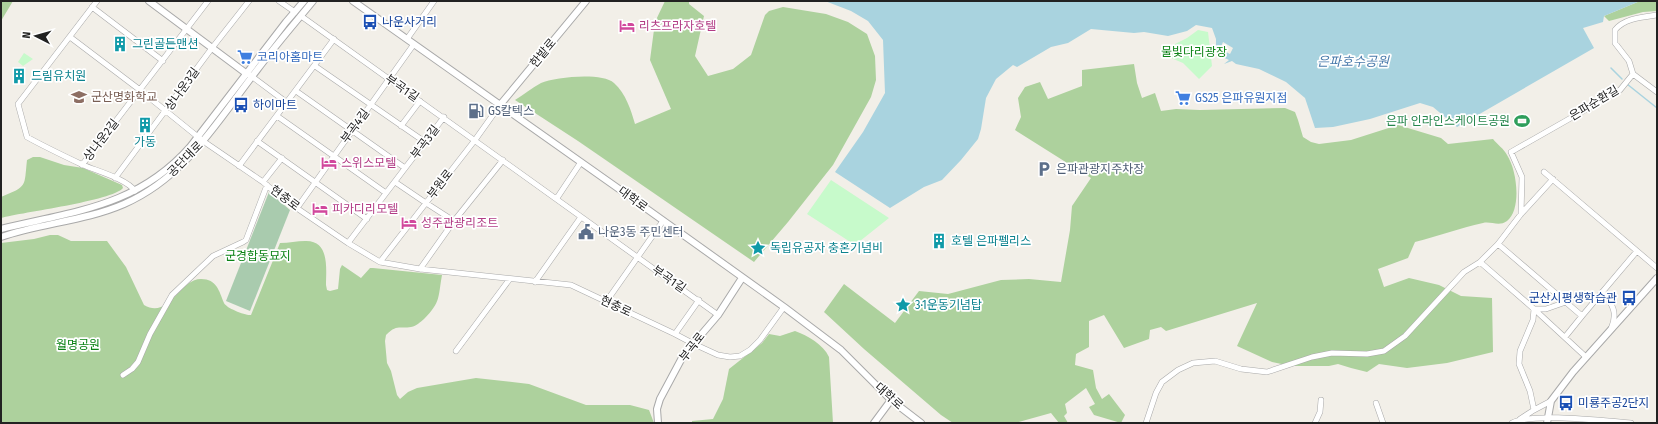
<svg xmlns="http://www.w3.org/2000/svg" width="1658" height="424" font-family="'Fira Sans Condensed','Noto Sans KR',sans-serif">
	<style>
		.forest { fill: #add19d }
		.cemetery { fill: #a9cbae }
		.park { fill: #c7facb }
		.water { fill: #a9d3df }
		.pier { fill: #f2efe8 }
		.lines { fill: none; stroke-linecap: round; stroke-linejoin: round }
		.stream { stroke: #a9d3df; stroke-width: 1.5 }
		.minor-casing { stroke: #a9a9a9; stroke-width: 6 }
		.tertiary-casing { stroke: #a9a9a9; stroke-width: 8 }
		.minor { stroke: #fff; stroke-width: 5 }
		.tertiary { stroke: #fff; stroke-width: 6 }
		.labels { text-anchor: middle; stroke-width: 3.5; stroke-linejoin: round; paint-order: stroke }
		.transit-label { font-size: 12px; fill: #164399; stroke: #fff; text-anchor: start }
		.hotel-label { font-size: 12px; fill: #b23c85; stroke: #fff; text-anchor: start }
		.culture-label { font-size: 12px; fill: #0d838f; stroke: #fff; text-anchor: start }
		.park-label { font-size: 12px; fill: #0c8316; stroke: #fff }
		.street-label { font-size: 12px; fill: #222; stroke: #fff }
		.shop-label { font-size: 12px; fill: #366cbe; stroke: #fff; text-anchor: start }
		.education-label { font-size: 12px; fill: #785e54; stroke: #fff; text-anchor: start }
		.service-label { font-size: 12px; fill: #4e5e75; stroke: #fff; text-anchor: start }
		.leisure-label { font-size: 12px; fill: #27864d; stroke: #fff; text-anchor: end }
		.water-label { font-size: 13px; font-style: italic; fill: #497aab; stroke: #fff }
	</style>
	<rect width="100%" height="100%" fill="#f2efe8"/>
	<path class="forest" d="M1 1H13L1 21Z
		M665 1H689V4L704 16 695 56 708 76 733 69 751 55 765 15 769 11 783 7 826 14 848 22 867 34 875 56 876 80 871 97 833 165 788 222 754 262 578 141 515 100C523 95 532 88 541 83 555 77 602 72 614 83 626 94 631 110 635 124L671 109 650 60 655 22Z
		M1640 1H1657V11L1643 12 1609 21 1604 16Z
		M1134 64 1137 83 1142 98 1155 93 1161 111 1176 109 1200 110 1285 108 1295 112 1298 120 1303 137 1311 142 1319 144 1351 140 1398 125 1441 138 1448 144 1493 139C1497 144 1504 149 1507 155 1517 170 1522 209 1507 221 1499 227 1491 221 1483 223 1460 228 1438 236 1415 242L1408 258 1378 269 1384 287 1409 278 1439 285 1461 296 1492 298 1493 352 1447 363 1407 368 1379 364 1367 372 1351 368 1338 364 1329 366H1291L1272 362 1237 346 1257 303 1166 331 1161 327 1150 330 1149 339 1124 348 1104 315 1089 321V347L1076 354 1075 365 1093 370 1096 388 1102 399 1109 394 1125 415 1121 423 1094 415 1089 407 1095 404 1086 388 1065 404 1067 413 1064 416 1068 423H1059L1051 413 1015 423H953L941 415 864 349 824 312 844 284 895 323 919 291 948 294 1001 280 1029 279 1061 282 1070 230 1072 206 1091 178 1015 130 1021 117 1018 98 1025 87 1040 82 1048 99 1082 86V70Z
		M33 157H40L64 165 83 168 122 185 123 188C112 201 23 212 1 218V197C28 186 24 187 27 160Z
		M50 235H58L71 241H107L126 267 144 305C169 320 179 279 201 279 217 279 219 291 224 303 226 308 246 316 251 315L280 243C289 243 297 241 305 241 330 240 326 269 326 285L327 290 330 291 338 289 340 269 342 265 361 278 370 268H373L442 275C438 297 441 302 424 319 420 322 417 326 411 327 399 329 397 324 386 335L385 341 387 363 391 371 397 395 400 399 408 392 417 388 476 378 529 384 586 405H630L649 410 654 423H1V243L34 239Z
		M795 331C808 336 823 344 829 357L833 423H692V421L713 419 723 399 729 369 762 343 769 334 780 336Z"/>
	<path class="cemetery" d="M269 192 290 210 250 311 226 301Z"/>
	<path class="park" d="M1198 30 1208 32 1212 66 1199 79 1183 63 1171 58 1173 45 1187 38Z
		M24 53 33 59 23 66 18 62Z
		M831 180 889 218 855 245 807 214Z"/>
	<path class="water" d="M825 1H1640L1604 16 1603 22 1583 28 1594 48 1457 127 1433 107 1420 103 1370 119 1333 127 1315 128 1305 98 1286 82 1259 69 1236 64 1232 61 1224 64 1229 60 1216 54V39L1212 28 1196 25 1187 31 1168 36 1144 32 1134 33 1091 29 1068 43 1051 47 1017 67 1013 65 996 79 986 98 981 129 978 139 961 160 942 180 924 187 890 208 835 172 863 132 885 93 883 40 868 21 851 11Z"/>
	<path class="pier" d="M1223 42 1233 48 1230 54 1226 52 1222 59 1220 58 1225 52 1220 49Z"/>
	<g class="lines">
		<path class="stream" d="M1611 68 1622 79
			M1627 84 1657 108"/>
		<defs>
			<path id="minor" d="M97 1 18 104 27 137C45 147 64 156 83 165 97 171 127 179 135 191
				M279 1 295 12
				M92 7 163 61
				M301 16 718 315
				M70 37 140 90 203 141 263 182 282 198 348 243 380 262 420 269 571 285 675 334 694 344 718 355 730 357 740 356 750 350 760 340 784 307
				M407 39 434 1
				M315 66 425 142
				M1633 74 1629 61 1615 43V30C1624 18 1643 17 1657 15
				M1633 74 1657 92
				M250 75 286 102
				M296 91 405 168
				M277 116 386 193
				M401 126 420 101
				M257 141 367 219
				M82 165 208 1
				M239 166 334 39
				M1544 172 1657 268
				M115 178 212 48 249 1
				M263 182 282 158
				M395 182 426 203 454 221
				M557 198 581 162
				M297 208 414 44
				M1521 214 1522 177 1511 152 1620 90 1633 74
				M348 243 444 117
				M1498 244 1582 316 1637 251
				M380 262 475 140 500 105
				M1480 262 1534 309H1546L1566 302
				M420 269 454 221 503 160
				M535 282 581 217
				M1602 292C1613 304 1618 313 1611 329
				M606 302 663 221
				M1534 309 1533 320 1520 351 1519 364 1530 391 1534 410 1551 401
				M1534 309 1586 357
				M675 334 699 300
				M1565 337 1582 316
				M456 351 509 280
				M123 375 132 369 138 362 150 334 172 295 213 256 243 242 246 240 267 185
				M1376 403 1383 423
				M1520 419 1534 410
				M1146 423 1156 393 1162 382 1178 370 1193 363 1215 361 1241 369 1267 372 1312 357 1332 353 1367 354 1384 351 1405 336 1464 272 1480 262 1498 244 1521 214 1553 179
				M1315 423 1320 412 1321 400
				M1512 423C1534 412 1604 421 1631 423"/>
			<path id="tertiary" d="M149 1 247 74
				M353 1 619 189 784 307 841 350 891 400 921 423
				M500 105 586 1
				M1 229C74 211 137 207 190 147L286 22 304 1
				M1 237C41 223 85 221 124 204 186 177 218 120 257 70 275 46 294 24 313 1
				M658 423 657 409 660 399 683 356 718 315 742 278
				M874 423 891 400
				M1547 423 1551 401 1573 372 1657 278"/>
		</defs>
		<use href="#minor" class="minor-casing"/>
		<use href="#tertiary" class="tertiary-casing"/>
		<use href="#minor" class="minor"/>
		<use href="#tertiary" class="tertiary"/>
	</g>
	<defs>
		<symbol id="bus-bare" viewBox="-9 -9 18 18"><path d="M-5-6H5V4H4V6H2V4H-2V6H-4V4H-5ZM-3.5-4V0h7V-4ZM-3.5 1.2v1.5H-2V1.2ZM2 1.2v1.5H3.5V1.2Z" fill="#1a4fb4" stroke="#fff" stroke-width="2.5" paint-order="stroke"/></symbol>
		<symbol id="hotel-bare" viewBox="-9 -9 18 18"><path d="M-6-4.5h1.5V1H6V5H4.5V3h-9V5H-6ZM-4 0a1.8 1.8 0 1 1 3.6 0ZM.5 0V-2.5h3Q6-2.5 6 0Z" fill="#d1479c" stroke="#fff" stroke-width="2.5" paint-order="stroke"/></symbol>
		<symbol id="building-bare" viewBox="-9 -9 18 18"><path d="M-4-6H4V6H1V3H-1V6H-4ZM-2.5-4.3h1.7v1.8h-1.7ZM.8-4.3h1.7v1.8H.8ZM-2.5-1h1.7V.8h-1.7ZM.8-1h1.7V.8H.8Z" fill="#0f9aa8" stroke="#fff" stroke-width="2.5" paint-order="stroke"/></symbol>
		<symbol id="supermarket-bare" viewBox="-9 -9 18 18"><path d="M-6-5.5h2.5l.6 2H6L4.5 2H-2.5L-4.4-4H-6ZM-1.5 3.2a1.3 1.3 0 1 0 .1 0ZM3 3.2a1.3 1.3 0 1 0 .1 0Z" fill="#3f7fe0" stroke="#fff" stroke-width="2.5" paint-order="stroke"/></symbol>
		<symbol id="school-bare" viewBox="-9 -9 18 18"><path d="M0-5L7-2L0 1L-7-2ZM-4 1L0 2.5L4 1V4Q0 6-4 4Z" fill="#8d6e63" stroke="#fff" stroke-width="2.5" paint-order="stroke"/></symbol>
		<symbol id="fuel-bare" viewBox="-9 -9 18 18"><path d="M-5.5-6h7V0h2V4h1.3V-2.5L3-4.5l.8-.8L6-3V5H2.5V1h-1V6h-7ZM-4.2-4.7v3.2H.2V-4.7Z" fill="#5c6f8a" stroke="#fff" stroke-width="2.5" paint-order="stroke"/></symbol>
		<symbol id="stadium-bare" viewBox="-9 -9 18 18"><path d="M0-5a6.5 5 0 1 0 0 10a6.5 5 0 1 0 0-10ZM-3.5-1.8h7v3.6h-7Z" fill="#2e9e5b" stroke="#fff" stroke-width="2.5" paint-order="stroke"/></symbol>
		<symbol id="parking-bare" viewBox="-9 -9 18 18"><path d="M-3.5-5.5H1a3.5 3.5 0 0 1 0 7H-1V5.5H-3.5ZM-1-3.4V-.6H.8a1.4 1.4 0 0 0 0-2.8Z" fill="#5c6f8a" stroke="#fff" stroke-width="2.5" paint-order="stroke"/></symbol>
		<symbol id="civic-bare" viewBox="-9 -9 18 18"><path d="M-.6-6.5H3V-4.5H.6V-3L4-1V1h2V6H-6V1h2V-1L-.6-3ZM-1.2 2.5V6h2.4V2.5Z" fill="#5c6f8a" stroke="#fff" stroke-width="2.5" paint-order="stroke"/></symbol>
		<symbol id="sight-bare" viewBox="-9 -9 18 18"><path d="M0-6L1.8-2.2L6-1.7L2.9 1.2L3.7 5.4L0 3.3L-3.7 5.4L-2.9 1.2L-6-1.7L-1.8-2.2Z" fill="#0f9aa8" stroke="#fff" stroke-width="2.5" paint-order="stroke"/></symbol>
	</defs>
	<g fill-rule="evenodd">
		<use href="#bus-bare" x="359" y="11" width="22" height="22"/>
		<use href="#hotel-bare" x="616" y="15" width="22" height="22"/>
		<use href="#building-bare" x="109" y="33" width="22" height="22"/>
		<use href="#supermarket-bare" x="234" y="46" width="22" height="22"/>
		<use href="#building-bare" x="8" y="65" width="22" height="22"/>
		<use href="#school-bare" x="68" y="86" width="22" height="22"/>
		<use href="#supermarket-bare" x="1172" y="87" width="22" height="22"/>
		<use href="#bus-bare" x="230" y="94" width="22" height="22"/>
		<use href="#fuel-bare" x="465" y="100" width="22" height="22"/>
		<use href="#stadium-bare" x="1511" y="110" width="22" height="22"/>
		<use href="#building-bare" x="134" y="114" width="22" height="22"/>
		<use href="#hotel-bare" x="318" y="152" width="22" height="22"/>
		<use href="#parking-bare" x="1033" y="158" width="22" height="22"/>
		<use href="#hotel-bare" x="309" y="198" width="22" height="22"/>
		<use href="#hotel-bare" x="398" y="212" width="22" height="22"/>
		<use href="#civic-bare" x="575" y="221" width="22" height="22"/>
		<use href="#building-bare" x="928" y="230" width="22" height="22"/>
		<use href="#sight-bare" x="747" y="237" width="22" height="22"/>
		<use href="#bus-bare" x="1618" y="287" width="22" height="22"/>
		<use href="#sight-bare" x="892" y="294" width="22" height="22"/>
		<use href="#bus-bare" x="1555" y="392" width="22" height="22"/>
	</g>
	<g class="labels">
		<g class="transit-label">
			<text x="382" y="26">나운사거리</text>
			<text x="253" y="109">하이마트</text>
			<text x="1617" y="302" text-anchor="end">군산시평생학습관</text>
			<text x="1578" y="407">미룡주공2단지</text>
		</g>
		<g class="hotel-label">
			<text x="639" y="30">리츠프라자호텔</text>
			<text x="341" y="167">스위스모텔</text>
			<text x="332" y="213">피카디리모텔</text>
			<text x="421" y="227">성주관광리조트</text>
		</g>
		<g class="culture-label">
			<text x="132" y="48">그린골든맨션</text>
			<text x="31" y="80">드림유치원</text>
			<text x="145" y="146" text-anchor="middle">가동</text>
			<text x="951" y="245">호텔 은파펠리스</text>
			<text x="770" y="252">독립유공자 충혼기념비</text>
			<text x="915" y="309">3·1운동기념탑</text>
		</g>
		<g class="park-label">
			<text x="1194" y="56">물빛다리광장</text>
			<text x="258" y="260">군경합동묘지</text>
			<text x="78" y="349">월명공원</text>
		</g>
		<g class="street-label">
			<text transform="translate(543 53) rotate(-50)" y="4">한밭로</text>
			<text transform="translate(402 88) rotate(35)" y="4">부곡1길</text>
			<text transform="translate(182 89) rotate(-54)" y="4">상나운3길</text>
			<text transform="translate(1594 103) rotate(-31)" y="4">은파순환길</text>
			<text transform="translate(355 126) rotate(-54)" y="4">부곡4길</text>
			<text transform="translate(101 140) rotate(-52)" y="4">상나운2길</text>
			<text transform="translate(425 142) rotate(-53)" y="4">부곡3길</text>
			<text transform="translate(185 159) rotate(-45)" y="4">공단대로</text>
			<text transform="translate(440 184) rotate(-52)" y="4">부원로</text>
			<text transform="translate(285 198) rotate(37)" y="4">현충로</text>
			<text transform="translate(633 199) rotate(36)" y="4">대학로</text>
			<text transform="translate(669 279) rotate(35)" y="4">부곡1길</text>
			<text transform="translate(616 306) rotate(25)" y="4">현충로</text>
			<text transform="translate(692 347) rotate(-52)" y="4">부곡로</text>
			<text transform="translate(889 396) rotate(42)" y="4">대학로</text>
		</g>
		<g class="shop-label">
			<text x="257" y="61">코리아홈마트</text>
			<text x="1195" y="102">GS25 은파유원지점</text>
		</g>
		<g class="education-label">
			<text x="91" y="101">군산명화학교</text>
		</g>
		<g class="service-label">
			<text x="488" y="115">GS칼텍스</text>
			<text x="1056" y="173">은파관광지주차장</text>
			<text x="598" y="236">나운3동 주민센터</text>
		</g>
		<g class="leisure-label">
			<text x="1510" y="125">은파 인라인스케이트공원</text>
		</g>
		<g class="water-label">
			<text x="1353" y="66">은파호수공원</text>
		</g>
	</g>
	<rect width="1658" height="424" fill="none" stroke="#222222" stroke-width="4"/>
	<g transform="translate(36 36) rotate(276)" stroke="#ffffff" stroke-width="3" paint-order="stroke">
	<path d="M0-3L7 15L0 10L-7 15Z" fill="#222222"/>
	<text y="-6" font-size="11" font-weight="bold" text-anchor="middle" fill="#222222">N</text>
	</g>
</svg>
